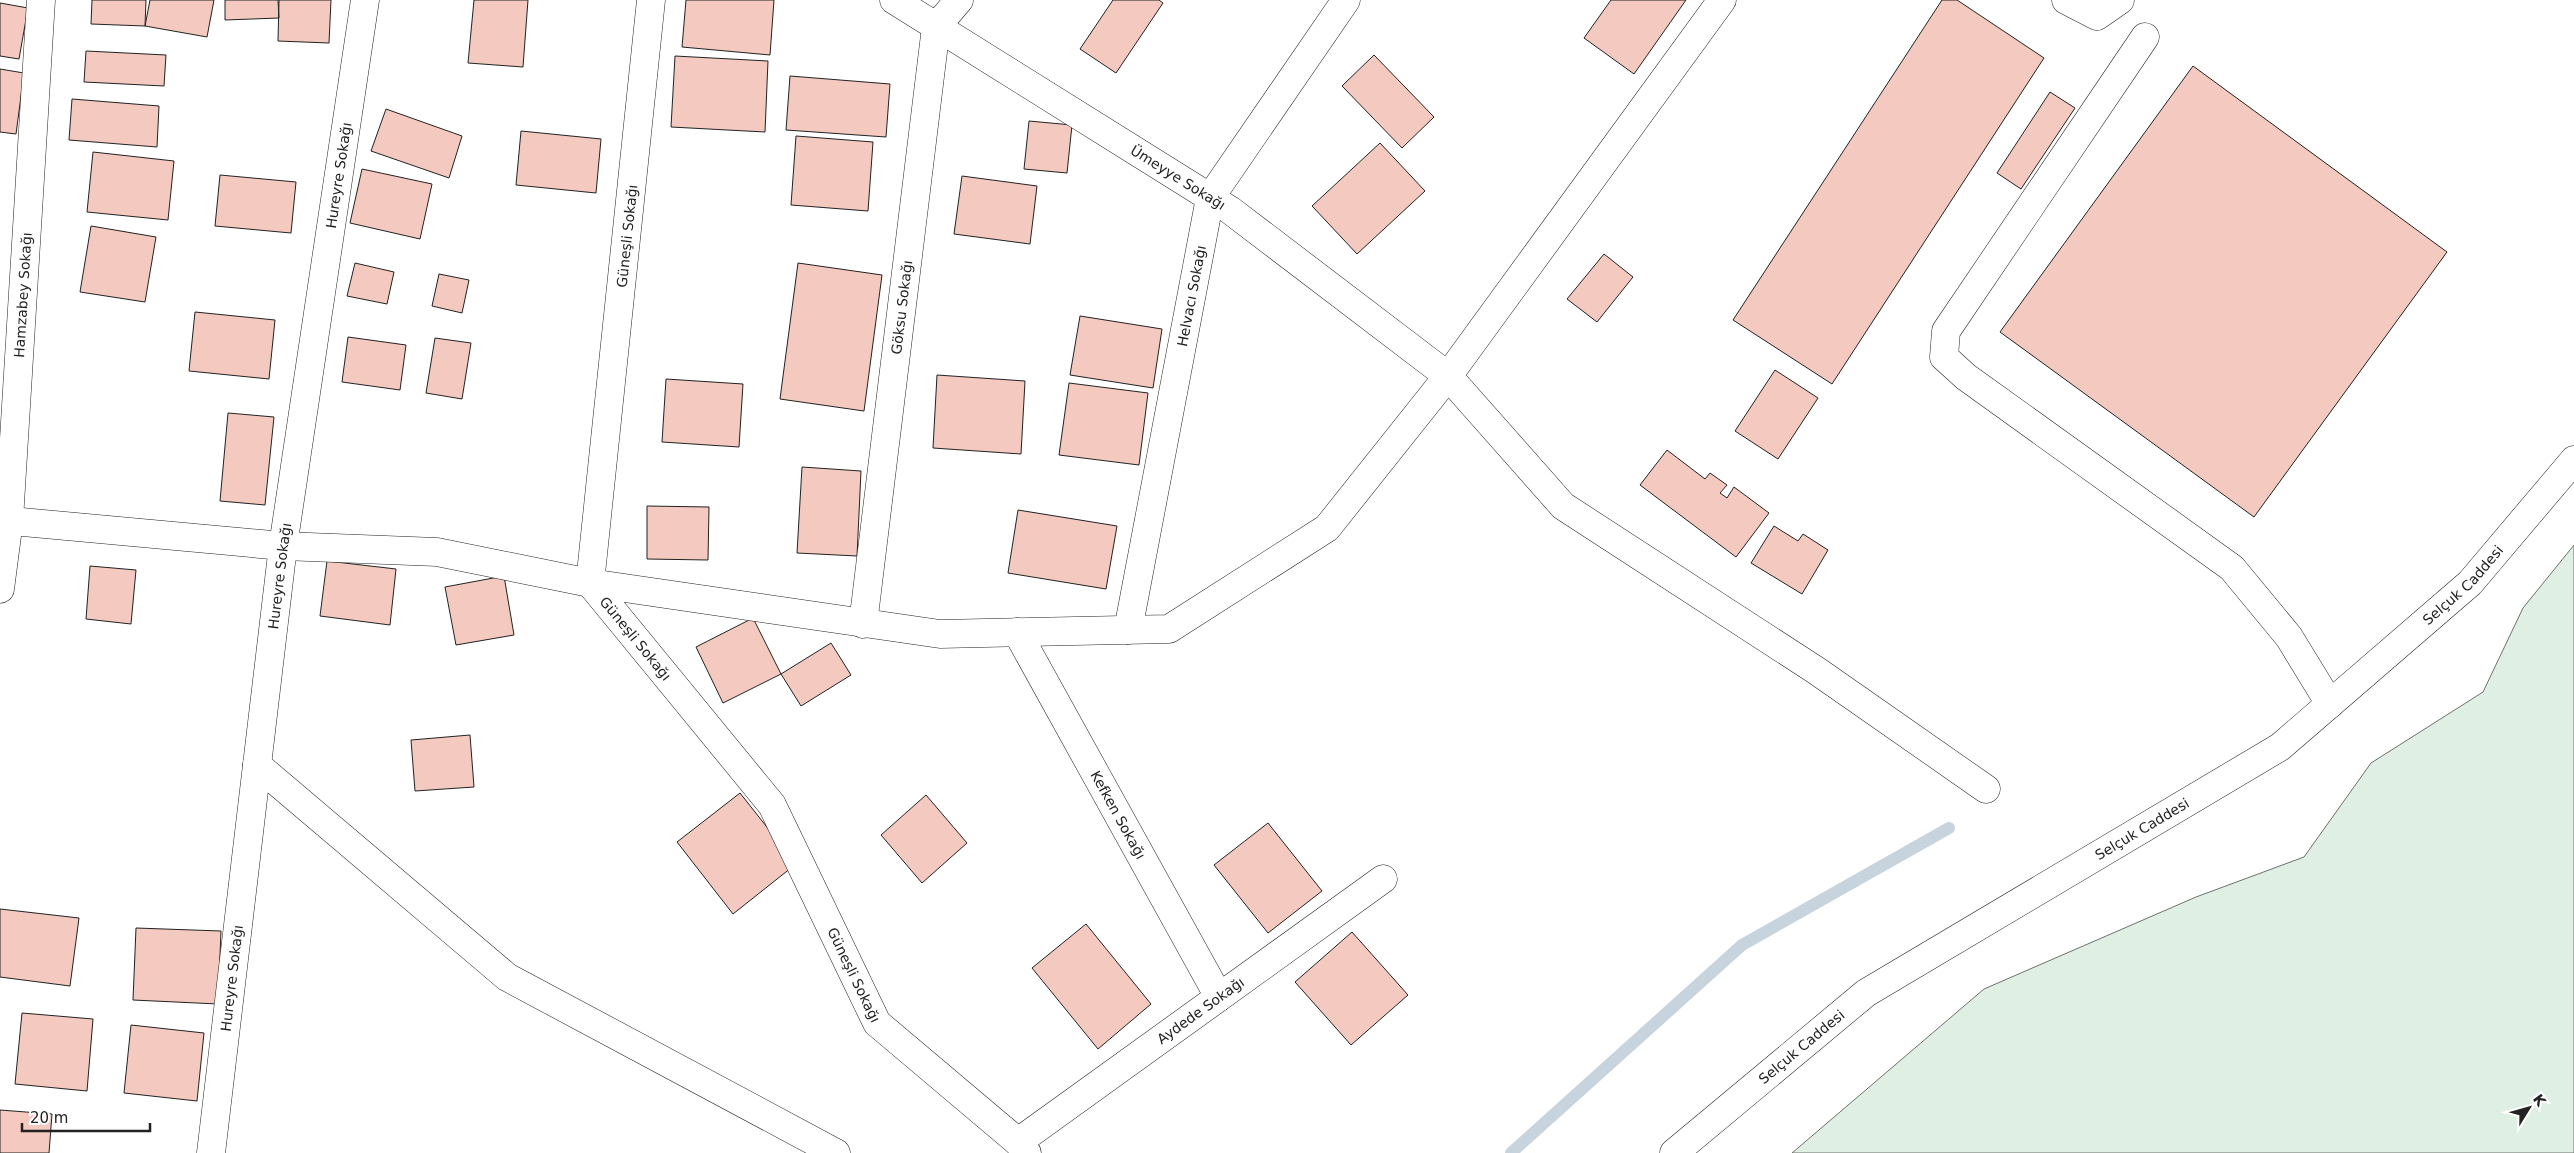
<svg xmlns="http://www.w3.org/2000/svg" width="2574" height="1153" font-family="'DejaVu Sans',sans-serif">
	<style>
		.green { fill: #e0efe3; stroke: #6f6f6f }
		.lines { fill: none; stroke-linecap: round; stroke-linejoin: round }
		.stream { stroke: #c7d3dd; stroke-width: 12 }
		.building { fill: #f3c9c0; stroke: #222 }
		.minor-casing { stroke: #222; stroke-width: 29 }
		.minor { stroke: #fff; stroke-width: 28 }
		.labels { text-anchor: middle; stroke-width: 4; stroke-linejoin: round; paint-order: stroke }
		.street-label { font-size: 14px; fill: #222; stroke: #fff }
	</style>
	<rect width="100%" height="100%" fill="#fff"/>
	<path class="green" d="M2574 545V1153H1792L1984 989 2196 897 2304 857 2371 763 2483 692 2523 608Z"/>
	<g class="lines">
		<path class="stream" d="M1511 1153 1742 945 1949 828"/>
	</g>
	<path class="building" d="M92 0H146L145 26 91 24Z
		M150 0H214L207 37 145 26Z
		M225 0H278L279 18 225 20Z
		M279 0H331L329 43 278 41Z
		M474 0H528L523 67 468 63Z
		M686 0H774L770 55 682 47Z
		M1113 0H1159L1163 3 1116 73 1080 49Z
		M1611 0H1686L1634 74 1584 38Z
		M1942 0H1957L2044 58 1832 384 1733 320Z
		M0 3 28 8 19 59 0 56Z
		M86 51 166 55 164 86 84 82Z
		M1374 55 1434 117 1402 148 1342 86Z
		M675 56 768 61 765 132 671 127Z
		M2193 66 2447 252 2254 517 2000 332Z
		M0 69 24 73 16 134 0 132Z
		M790 76 890 84 886 137 786 130Z
		M2050 92 2075 108 2021 189 1997 173Z
		M72 99 159 106 157 147 69 140Z
		M386 109 462 136 449 178 371 151Z
		M1029 121 1072 125 1067 173 1024 169Z
		M521 131 601 139 596 193 516 185Z
		M796 136 873 142 868 211 791 205Z
		M1380 143 1425 191 1357 254 1312 206Z
		M93 152 174 161 168 220 87 212Z
		M362 169 432 184 420 239 350 223Z
		M220 175 296 182 291 233 215 226Z
		M962 176 1037 186 1030 244 954 234Z
		M91 226 156 237 145 302 80 292Z
		M1604 254 1633 277 1597 322 1567 299Z
		M355 263 394 272 387 304 347 296Z
		M798 263 882 275 864 411 780 399Z
		M439 274 469 280 462 313 432 306Z
		M195 312 275 320 269 379 189 371Z
		M1080 316 1162 329 1153 388 1070 375Z
		M348 337 406 345 400 390 342 382Z
		M435 338 471 343 462 399 426 393Z
		M1775 370 1818 398 1778 459 1735 431Z
		M937 375 1025 381 1021 454 933 448Z
		M666 379 743 384 739 447 662 442Z
		M1069 383 1148 393 1139 465 1059 455Z
		M228 413 274 417 265 505 220 501Z
		M1667 450 1705 479 1710 473 1727 485 1720 493 1727 498 1734 487 1769 513 1736 557 1640 485Z
		M802 467 861 471 857 556 797 553Z
		M647 506 709 507 708 560 647 559Z
		M1018 510 1117 526 1106 589 1008 573Z
		M1774 526 1798 541 1803 534 1828 550 1802 594 1751 563Z
		M327 561 396 569 390 625 320 616Z
		M90 566 136 570 131 624 86 619Z
		M504 576 514 635 456 645 445 587Z
		M753 618 781 674 723 703 696 647Z
		M831 643 851 675 801 706 781 674Z
		M470 735 474 787 415 791 411 740Z
		M740 793 796 864 733 914 677 842Z
		M926 795 967 843 922 883 881 835Z
		M1268 823 1322 891 1268 933 1214 865Z
		M0 909 79 918 70 986 0 977Z
		M1086 924 1151 1004 1098 1049 1032 968Z
		M136 928 221 931 218 1004 133 1000Z
		M1352 932 1408 995 1351 1045 1295 982Z
		M22 1013 93 1019 87 1091 15 1084Z
		M131 1025 204 1033 197 1101 124 1093Z
		M0 1110 52 1114 49 1153H0Z"/>
	<g class="lines">
		<defs>
			<g id="minor">
				<path id="s1" d="M651 0 590 583 772 805 877 1023 1018 1142 1027 1153"/>
				<path id="s2" d="M894 0 1230 210 1448 376 1563 506 1817 671 1986 789"/>
				<path d="M2066 0 2097 16 2120 0"/>
				<path d="M2145 37 1946 331 1944 357 1966 377 2232 568 2289 637 2330 704"/>
				<path d="M0 520 283 546 437 552 590 583 940 634 1169 629 1327 528 1448 376 1722 0"/>
				<path id="s3" d="M0 589 9 520 41 0"/>
				<path id="s4" d="M863 624 936 27 959 0"/>
				<path id="s5" d="M1128 630 1210 198 1346 0"/>
				<path id="s6" d="M1017 632 1219 997"/>
				<path d="M257 765 507 977 836 1153"/>
				<path id="s7" d="M1018 1142 1383 879"/>
				<path id="s8" d="M211 1153 283 546 365 0"/>
				<path id="s9" d="M1674 1153 1866 993 2280 747 2470 583 2574 460"/>
			</g>
		</defs>
		<use href="#minor" class="minor-casing"/>
		<use href="#minor" class="minor"/>
	</g>
	<g class="labels">
		<g class="street-label">
			<text dy="5" stroke="none"><textPath href="#s8" startOffset="986">Hureyre Sokağı</textPath></text>
			<text dy="5" stroke="none"><textPath href="#s2" startOffset="335">Ümeyye Sokağı</textPath></text>
			<text transform="translate(627 236) rotate(-84)" y="5">Güneşli Sokağı</text>
			<text dy="5" stroke="none"><textPath href="#s3" startOffset="295">Hamzabey Sokağı</textPath></text>
			<text dy="5" stroke="none"><textPath href="#s5" startOffset="340">Helvacı Sokağı</textPath></text>
			<text dy="5" stroke="none"><textPath href="#s4" startOffset="319">Göksu Sokağı</textPath></text>
			<text dy="5" stroke="none"><textPath href="#s8" startOffset="581">Hureyre Sokağı</textPath></text>
			<text dy="5" stroke="none"><textPath href="#s9" startOffset="976">Selçuk Caddesi</textPath></text>
			<text dy="5" stroke="none"><textPath href="#s1" startOffset="658">Güneşli Sokağı</textPath></text>
			<text dy="5" stroke="none"><textPath href="#s6" startOffset="209">Kefken Sokağı</textPath></text>
			<text dy="5" stroke="none"><textPath href="#s9" startOffset="571">Selçuk Caddesi</textPath></text>
			<text dy="5" stroke="none"><textPath href="#s1" startOffset="1062">Güneşli Sokağı</textPath></text>
			<text dy="5" stroke="none"><textPath href="#s8" startOffset="176">Hureyre Sokağı</textPath></text>
			<text dy="5" stroke="none"><textPath href="#s7" startOffset="225">Aydede Sokağı</textPath></text>
			<text dy="5" stroke="none"><textPath href="#s9" startOffset="166">Selçuk Caddesi</textPath></text>
		</g>
	</g>
	<g transform="translate(2529 1108) rotate(53)" stroke="#ffffff" stroke-width="4" paint-order="stroke">
	<path d="M0-4L9 19L0 12L-9 19Z" fill="#222222"/>
	<text y="-8" font-size="14" font-weight="bold" text-anchor="middle" fill="#222222">K</text>
	</g>
	<path d="M22 1123v8h128v-8" fill="none" stroke="#222222" stroke-width="2.5"/>
	<text x="30" y="1123" font-size="15" fill="#222222" stroke="#ffffff" stroke-width="4" paint-order="stroke">20 m</text>
</svg>
